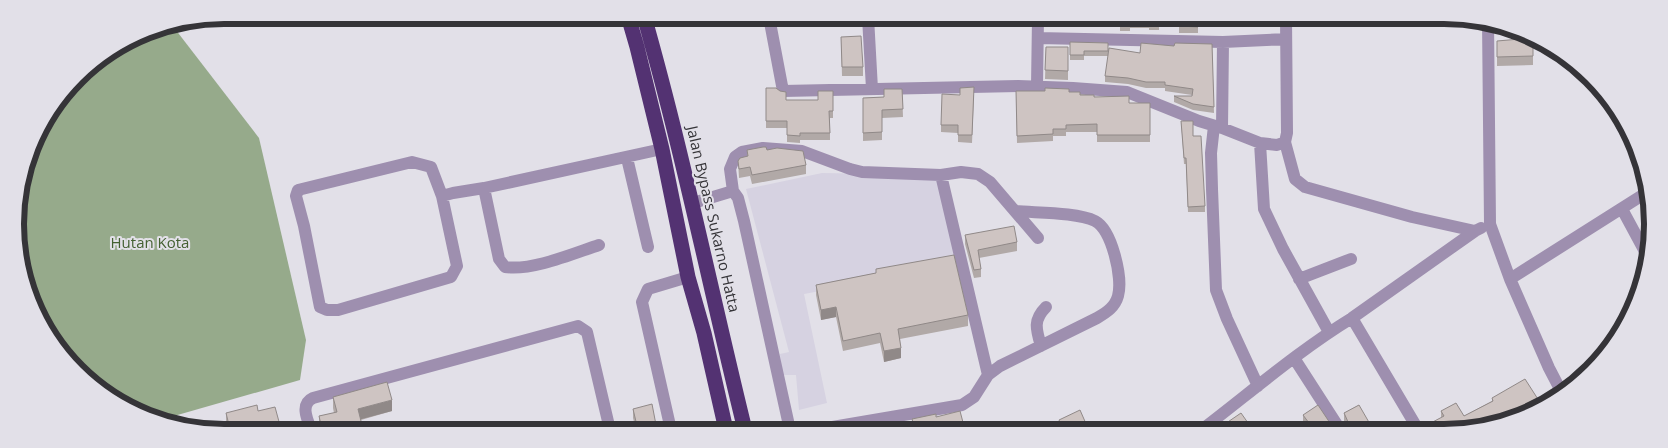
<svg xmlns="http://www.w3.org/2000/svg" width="1668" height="448" font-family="'Open Sans',sans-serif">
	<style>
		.built { fill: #d6d2e1 }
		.forest { fill: #96aa8b }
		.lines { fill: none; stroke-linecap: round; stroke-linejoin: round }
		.minor { stroke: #9e8faf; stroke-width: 12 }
		.highway { stroke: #533272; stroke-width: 15 }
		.wall { fill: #b1a9a7 }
		.shaded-wall { fill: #908988 }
		.building { fill: #cec4c2; stroke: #908988 }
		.labels { text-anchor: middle; stroke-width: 4; stroke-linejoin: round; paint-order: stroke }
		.street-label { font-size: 15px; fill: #353438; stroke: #e2e0e8 }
		.park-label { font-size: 15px; fill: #446132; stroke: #e2e0e8 }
		.rim { fill: none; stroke: #353438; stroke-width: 6 }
	</style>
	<rect width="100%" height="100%" fill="#e2e0e8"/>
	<path class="built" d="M822 173 941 175 958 265 804 294 827 403 799 410 796 375H782L780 354 789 352 746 189Z"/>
	<path class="forest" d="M172 25 259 138 306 340 300 380 160 420 119 405 58 351 22 278 15 210 37 131 86 67 144 31Z"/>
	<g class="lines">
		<path class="minor" d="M769 17 783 91 1018 86 1073 88 1127 92 1199 121 1222 128 1260 143 1277 145 1285 142 1287 133 1286 18
			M868 17 872 89
			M1488 20 1490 224 1510 279 1549 368 1562 393
			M1038 38 1223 42 1286 39
			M1037 86 1038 18
			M1616 106 1622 126 1628 133
			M1214 126 1211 153 1212 189 1216 290 1227 319 1258 386
			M1222 128 1223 42
			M1285 142 1295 179 1305 187 1412 217 1475 231
			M1260 143 1264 209 1283 249 1329 332
			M627 158 648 247
			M412 162 431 167 442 196 457 266 451 277 338 310H327L320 307 304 226 296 196 298 190Z
			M941 175 988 375
			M484 188 499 259 505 267C532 271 572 254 599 245
			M442 196 453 193 484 188 662 149
			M693 203 733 191
			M1622 209 1649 259
			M1299 279 1351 259
			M1510 279 1649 191
			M1352 318 1475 231 1481 228
			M1041 346C1036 329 1033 320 1046 307
			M1294 358 1341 431
			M311 429C307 419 300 404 313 398L578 326 587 332 610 430
			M671 430 642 302 648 289 688 277
			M790 430 744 221 738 198 733 191 730 169 735 157 742 152 763 148 802 151 850 169 862 172 941 175 961 172 978 174 990 182 1038 238
			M815 430 962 405 974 397 988 375 1000 366 1097 318C1107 312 1115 307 1118 296 1123 278 1112 230 1095 221 1077 212 1036 213 1015 211
			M1200 431C1250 393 1298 351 1352 318L1419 431"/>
		<path class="highway" d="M628 16 637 47 662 149 688 277 704 333 726 430
			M644 16C683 153 711 292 745 430"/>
	</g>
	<path class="wall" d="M1102 18H1159V30H1149V28H1130V31H1120V26H1103Z
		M1179 18H1198V33H1179Z
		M1496 24 1517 32 1496 34Z
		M841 37 863 67V76H842Z
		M1533 39V65L1497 66V41Z
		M1070 42 1108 43V56H1084V60H1070Z
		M1212 44 1214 113 1193 110 1174 102V96H1192V95L1165 91V88H1146L1128 84 1105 82V76L1140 53 1174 46Z
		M1046 47H1068V80L1045 79Z
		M766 88 786 100H818L833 91V118H830V140H800V143L787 142V128H766Z
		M902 89 903 117 882 118V140L863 141V98L884 97Z
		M1016 91 1069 92 1129 103H1150V142H1097V132H1066V136H1053V141L1017 143Z
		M974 95 972 143 958 142V133L941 132V125Z
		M1181 121 1193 136 1205 206V212H1188L1186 164H1184Z
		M747 150H767L806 165V174L752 184 750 176 739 178 738 161 747 156Z
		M965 235 1017 242V251L979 258 981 269V277L974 278 965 244Z
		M876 269 968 315V326L900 339 901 358 884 362 880 343 843 351 836 317 821 320 816 295V285L876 273Z
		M333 397 392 411 361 420 363 429H319V416L334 413 333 408Z
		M1492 398 1536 412 1471 431 1441 417V411L1464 416 1492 401Z
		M1359 405 1348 428 1344 421V413Z
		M633 409 657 430H636L633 418Z
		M258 411 281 429H228L226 421V413Z
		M1303 415 1334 429 1340 431H1310L1303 422Z
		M936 417 965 430H913L912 419Z
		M1059 420 1087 431H1061L1059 426Z"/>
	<path class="shaded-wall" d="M836 307V317L821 320V310Z
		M901 348V358L884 362V351Z
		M392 400V411L358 420V409Z
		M1523 413V416L1513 418Z
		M341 426V429H329Z
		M1087 426V431H1076Z"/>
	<path class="building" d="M1103 18H1159V23H1149V21L1130 22V24H1120V19H1103Z
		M1179 18H1198V27L1179 26Z
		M1496 24 1505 27 1496 28Z
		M861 36 863 67H842L841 37Z
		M1532 38 1533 39V56L1497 57V41Z
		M1070 42 1108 43V51H1084V55H1070Z
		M1141 43 1174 46 1175 43 1212 44 1214 107 1193 104 1174 96H1192L1193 89 1165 85V82H1146L1128 78 1105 76 1109 48 1140 53Z
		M1046 47H1068V71L1045 70Z
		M974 87 972 135H958V125H941L942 94 960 95V88Z
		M766 88H776L780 91 786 92V100H818V91H833V111H829L830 133H800V136L787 135V121H766Z
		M1045 88 1069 89V92H1080V95H1094V97L1129 96V103H1150V135H1097V124L1066 125V129H1053V134L1017 136 1016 91H1045Z
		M884 89H902L903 109 882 110V132L863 133V98L884 97Z
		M1181 121H1193V136H1201L1205 206 1188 207 1186 158H1184Z
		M763 147H766L767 150 777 148 803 151 806 165 752 175 750 167 739 169 738 161 740 158 748 156 747 150Z
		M1014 226 1017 242 978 250 981 269 974 270 965 235Z
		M954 255 968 315 898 329 901 348 884 351 880 333 843 341 836 307 821 310 816 285 876 273V269Z
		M1525 379 1543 407 1536 412 1530 414 1528 412 1524 415 1523 413 1513 418 1471 431H1422L1427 425 1444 416 1441 411 1456 403 1464 416 1493 401 1492 398Z
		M387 382 392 400 358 409 363 429H342L341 426 329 429H322L319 416 337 412 333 397Z
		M652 404 657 430H638L633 409Z
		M257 405 258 411 275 407 281 429H230L226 413Z
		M1318 405 1334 429 1340 431H1315L1303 415Z
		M1359 405 1374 431H1343L1348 428 1349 424 1344 413Z
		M1080 410 1087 426 1076 431H1063L1059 420Z
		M960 411 965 430H915L912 419 936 414V417Z
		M1241 413 1253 430 1251 431H1221L1219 428Z
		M826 427V429L838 427 839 430H816Z
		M1413 429 1417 431H1408Z"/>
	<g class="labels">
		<g class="street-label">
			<text transform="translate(713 219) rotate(77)" y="5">Jalan Bypass Sukarno Hatta</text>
		</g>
		<g class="park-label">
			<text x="150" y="248">Hutan Kota</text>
		</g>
	</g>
	<path d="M0 0H1668V448H0ZM224 24H1444A200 200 0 0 1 1644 224V224A200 200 0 0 1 1444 424H224A200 200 0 0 1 24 224V224A200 200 0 0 1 224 24Z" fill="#e2e0e8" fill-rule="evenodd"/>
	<path class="rim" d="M224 24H1444A200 200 0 0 1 1644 224V224A200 200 0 0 1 1444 424H224A200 200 0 0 1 24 224V224A200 200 0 0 1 224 24Z"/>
</svg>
